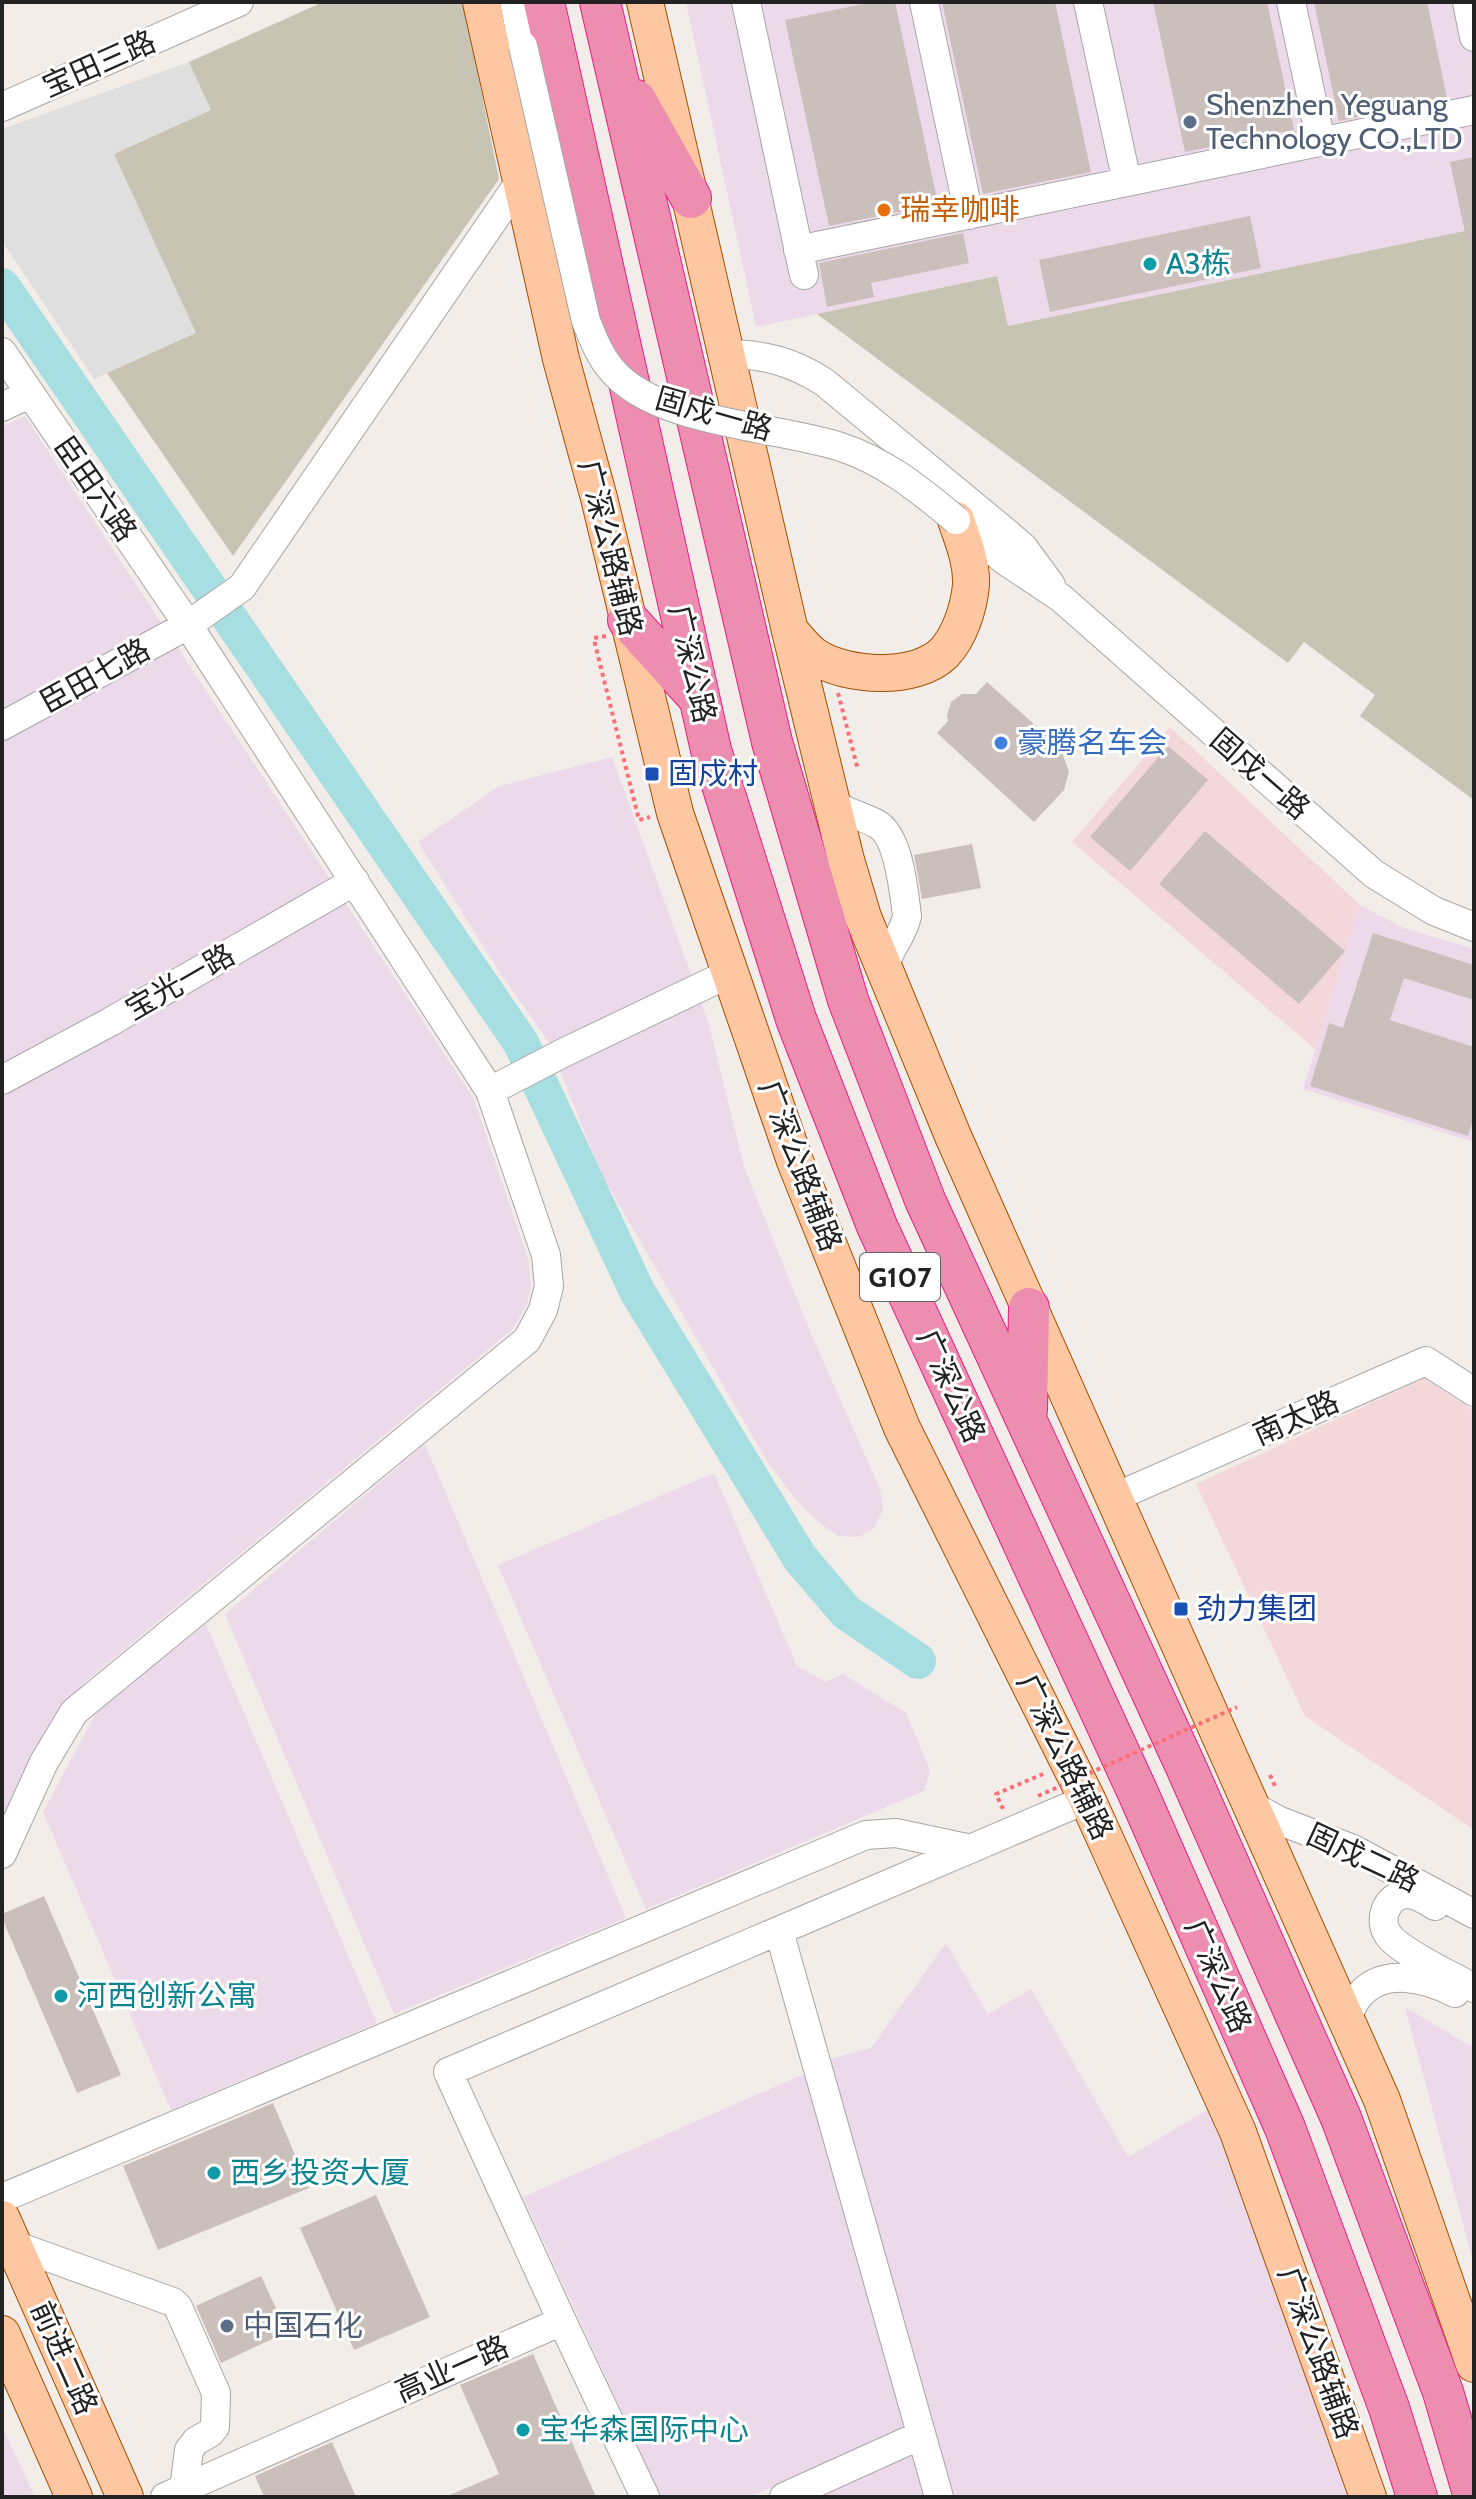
<svg xmlns="http://www.w3.org/2000/svg" width="1476" height="2499" font-family="Cabin,'Noto Sans SC',sans-serif">
	<style>
		.residential { fill: #e0dfdf }
		.commercial { fill: #f3d7db }
		.industrial { fill: #ecdaeb }
		.construction { fill: #c8c4b3 }
		.lines { fill: none; stroke-linecap: round; stroke-linejoin: round }
		.river { stroke: #a7dee2; stroke-width: 36 }
		.building { fill: #cbbfbb }
		.minor-casing { stroke: #a6a6a6; stroke-width: 30 }
		.major-casing { stroke: #a05000; stroke-width: 38 }
		.highway-casing { stroke: #e62085; stroke-width: 42 }
		.path { stroke: #ff6d76; stroke-width: 4; stroke-dasharray: 4 4; stroke-linecap: butt }
		.minor { stroke: #fff; stroke-width: 28 }
		.major { stroke: #ffc7a1; stroke-width: 36 }
		.highway { stroke: #ed8daf; stroke-width: 40 }
		.minor-bridge-casing { stroke: #a6a6a6; stroke-width: 30; stroke-linecap: butt }
		.path-bridge { stroke: #ff6d76; stroke-width: 4; stroke-dasharray: 4 4; stroke-linecap: butt }
		.minor-bridge { stroke: #fff; stroke-width: 28 }
		.service-dot { fill: #5c6f8a; stroke: #fff; stroke-width: 3 }
		.food-dot { fill: #e8710a; stroke: #fff; stroke-width: 3 }
		.culture-dot { fill: #0f9aa8; stroke: #fff; stroke-width: 3 }
		.shop-dot { fill: #3f7fe0; stroke: #fff; stroke-width: 3 }
		.transit-dot { fill: #1a4fb4; stroke: #fff; stroke-width: 3 }
		.labels { text-anchor: middle; stroke-width: 6; stroke-linejoin: round; paint-order: stroke }
		.shield { fill: #fff; stroke: #646464; stroke-width: 2 }
		.shield-label { font-size: 28px; font-weight: bold; fill: #222 }
		.street-label { font-size: 30px; fill: #222; stroke: #fff }
		.service-label { font-size: 30px; fill: #4e5e75; stroke: #fff; text-anchor: start }
		.food-label { font-size: 30px; fill: #c56008; stroke: #fff; text-anchor: start }
		.culture-label { font-size: 30px; fill: #0d838f; stroke: #fff; text-anchor: start }
		.shop-label { font-size: 30px; fill: #366cbe; stroke: #fff; text-anchor: start }
		.transit-label { font-size: 30px; fill: #164399; stroke: #fff; text-anchor: start }
	</style>
	<rect width="100%" height="100%" fill="#f2ede8"/>
	<path class="residential" d="M189 62 211 110 114 154 196 333 94 379 2 241V129Z"/>
	<path class="commercial" d="M1170 727 1360 905 1316 1050 1072 842Z
		M1425 1378 1474 1411V1830L1305 1716 1196 1484Z"/>
	<path class="industrial" d="M686 2H1474V229L1008 326 997 276 756 327Z
		M25 416 166 630 2 719V427Z
		M173 640 474 1099 528 1259 531 1285 527 1304 513 1329 86 1681 54 1719 2 1825V735Z
		M612 757 708 1021 744 1167 807 1324 880 1489 883 1510 874 1528 859 1537 838 1536 824 1526 801 1506 768 1463 601 1173 548 1041 502 976 418 842 499 786Z
		M1360 905 1404 928 1474 949V1142L1303 1089Z
		M425 1444 626 1918 394 2014 225 1614Z
		M714 1473 797 1666 825 1682 843 1674 906 1713 930 1770 924 1791 646 1909 498 1565Z
		M206 1624 377 2023 171 2110 43 1812 97 1711Z
		M946 1943 988 2014 1031 1989 1128 2157 1207 2110 1219 2130 1354 2497H954L826 2060 871 2048Z
		M1405 2007 1474 2048V2265Z
		M804 2074 906 2428 750 2497H661L523 2197Z
		M2 2427 35 2497H2Z
		M913 2452 925 2497H814Z"/>
	<path class="construction" d="M323 2H463L499 179 233 556 107 373 196 333 114 154 211 110 189 62Z
		M1474 229V800L1360 716 1375 695 1304 642 1288 663 817 314 997 276 1008 326Z"/>
	<g class="lines">
		<path class="river" d="M2 286 521 1043 637 1291 800 1558 846 1612 918 1661"/>
	</g>
	<path class="building" d="M873 2H895L938 204 829 226 785 20Z
		M942 2H1055L1091 172 983 194Z
		M1153 2H1267L1294 130 1185 152Z
		M1314 2H1427L1447 98 1339 121Z
		M1474 157V241L1467 242 1450 162Z
		M1250 216 1261 268 1050 312 1039 260Z
		M963 233 969 263 871 283 874 297 827 307 819 263Z
		M987 682 1065 752 1063 755 1069 772 1064 790 1034 822 937 733 948 721 947 715 951 702 962 694H976Z
		M1168 746 1208 780 1130 871 1090 837Z
		M1205 831 1345 951 1299 1004 1159 884Z
		M972 844 981 888 922 899 914 855Z
		M1373 933 1474 965V1000L1404 978 1390 1020 1474 1047V1117L1468 1136 1310 1086 1329 1023 1343 1028Z
		M44 1896 121 2075 77 2093 2 1918V1914Z
		M273 2103 309 2188 158 2250 123 2166Z
		M376 2195 430 2317 354 2350 300 2228Z
		M261 2276 287 2332 221 2363 196 2306Z
		M533 2354 596 2497H445L499 2474 460 2385Z
		M332 2442 356 2497H264L255 2476Z"/>
	<g class="lines">
		<defs>
			<path id="minor" d="M514 2 523 46
				M746 2 804 275
				M924 2 969 215
				M1088 2 1127 182
				M1291 2 1321 142
				M1467 2 1474 37
				M2 107 239 2
				M798 250 1474 110
				M2 352 188 625 490 1091 546 1255 549 1286 543 1310 527 1340 74 1712 44 1762 2 1854
				M727 354C764 354 793 362 824 382L1008 534 1023 547 1051 585
				M2 407 29 394
				M956 520 1004 560 1061 598 1374 874 1434 911 1474 927
				M2 726 188 625 242 587 521 180
				M832 803C846 813 862 816 877 824 899 836 904 892 907 916 903 937 887 949 884 971
				M2 1080 110 1022 355 881
				M490 1091 563 1053 730 973
				M1113 1498 1426 1361 1474 1392
				M1250 1805 1280 1821 1353 1849 1474 1914
				M1435 1906C1427 1901 1417 1894 1407 1894 1386 1895 1377 1921 1389 1936 1402 1953 1453 1976 1474 1988
				M779 1931 939 2497
				M1346 2019C1350 2012 1353 2003 1359 1996 1383 1967 1426 1978 1455 1993
				M2 2198 866 1835 896 1833 971 1849
				M14 2245 173 2302 178 2307 216 2393 215 2427 210 2433 196 2441 189 2450 184 2489
				M562 2321 448 2072 1087 1799
				M165 2497 562 2321 645 2497
				M784 2497 921 2435"/>
			<path id="major" d="M481 2 561 359 599 498 675 813 795 1161 902 1428 1087 1799 1238 2132 1368 2497
				M645 2 790 631 846 860 863 917 953 1136 1382 2100 1474 2364
				M790 631C798 639 806 651 816 657 847 677 916 681 944 653 960 636 969 607 971 585 972 562 963 541 956 520
				M2 2219 125 2497
				M2 2334 74 2497"/>
			<path id="highway" d="M544 2 711 750 796 1019 877 1226 1138 1793 1285 2128 1389 2408 1417 2497
				M600 2 772 742 848 1000 925 1200 1186 1767 1341 2118 1443 2392 1474 2497
				M636 100 691 198
				M628 620 698 697
				M1027 1410 1029 1308"/>
		</defs>
		<use href="#minor" class="minor-casing"/>
		<use href="#major" class="major-casing"/>
		<use href="#highway" class="highway-casing"/>
		<path class="path" d="M606 636 594 638 595 644 639 820 650 817
			M838 693 858 770
			M1270 1775 1275 1786
			M1003 1809 996 1794 1043 1774"/>
		<use href="#minor" class="minor"/>
		<use href="#major" class="major"/>
		<use href="#highway" class="highway"/>
		<defs>
			<path id="minor-bridge" d="M523 46 586 321C593 338 599 355 611 369 655 423 774 426 838 446 885 461 919 489 956 520"/>
		</defs>
		<use href="#minor-bridge" class="minor-bridge-casing"/>
		<path class="path-bridge" d="M1038 1796 1237 1707"/>
		<use href="#minor-bridge" class="minor-bridge"/>
	</g>
	<g class="service-dot">
		<circle cx="1190" cy="122" r="8"/>
		<circle cx="227" cy="2326" r="8"/>
	</g>
	<circle class="food-dot" cx="884" cy="210" r="8"/>
	<g class="culture-dot">
		<circle cx="1150" cy="264" r="8"/>
		<circle cx="61" cy="1996" r="8"/>
		<circle cx="214" cy="2173" r="8"/>
		<circle cx="523" cy="2430" r="8"/>
	</g>
	<circle class="shop-dot" cx="1001" cy="743" r="8"/>
	<g class="transit-dot">
		<rect x="644" y="766" width="16" height="16" rx="4"/>
		<rect x="1173" y="1601" width="16" height="16" rx="4"/>
	</g>
	<g class="labels">
		<rect class="shield" x="860" y="1253" width="80" height="48" rx="6"/>
		<g class="shield-label">
			<text x="900" y="1287">G107</text>
		</g>
		<g class="street-label">
			<text transform="translate(99 64) rotate(-24)" y="10">宝田三路</text>
			<text transform="translate(714 414) rotate(16)" y="10">固戍一路</text>
			<text transform="translate(95 489) rotate(55)" y="10">臣田六路</text>
			<text transform="translate(610 548) rotate(76)" y="10">广深公路辅路</text>
			<text transform="translate(692 664) rotate(77)" y="10">广深公路</text>
			<text transform="translate(95 676) rotate(-29)" y="10">臣田七路</text>
			<text transform="translate(1260 774) rotate(41)" y="10">固戍一路</text>
			<text transform="translate(180 982) rotate(-30)" y="10">宝光一路</text>
			<text transform="translate(800 1166) rotate(69)" y="10">广深公路辅路</text>
			<text transform="translate(951 1386) rotate(65)" y="10">广深公路</text>
			<text transform="translate(1296 1418) rotate(-24)" y="10">南太路</text>
			<text transform="translate(1065 1757) rotate(64)" y="10">广深公路辅路</text>
			<text transform="translate(1363 1858) rotate(25)" y="10">固戍二路</text>
			<text transform="translate(1218 1976) rotate(66)" y="10">广深公路</text>
			<text transform="translate(1318 2353) rotate(70)" y="10">广深公路辅路</text>
			<text transform="translate(64 2358) rotate(66)" y="10">前进二路</text>
			<text transform="translate(452 2369) rotate(-24)" y="10">高业一路</text>
		</g>
		<g class="service-label">
			<text x="1206" y="115">Shenzhen Yeguang<tspan x="1206" dy="34">Technology CO.,LTD</tspan></text>
			<text x="243" y="2336">中国石化</text>
		</g>
		<g class="food-label">
			<text x="900" y="220">瑞幸咖啡</text>
		</g>
		<g class="culture-label">
			<text x="1166" y="274">A3栋</text>
			<text x="77" y="2006">河西创新公寓</text>
			<text x="230" y="2183">西乡投资大厦</text>
			<text x="539" y="2440">宝华森国际中心</text>
		</g>
		<g class="shop-label">
			<text x="1017" y="753">豪腾名车会</text>
		</g>
		<g class="transit-label">
			<text x="668" y="784">固戍村</text>
			<text x="1197" y="1619">劲力集团</text>
		</g>
	</g>
	<rect width="1476" height="2499" fill="none" stroke="#222222" stroke-width="8"/>
</svg>
